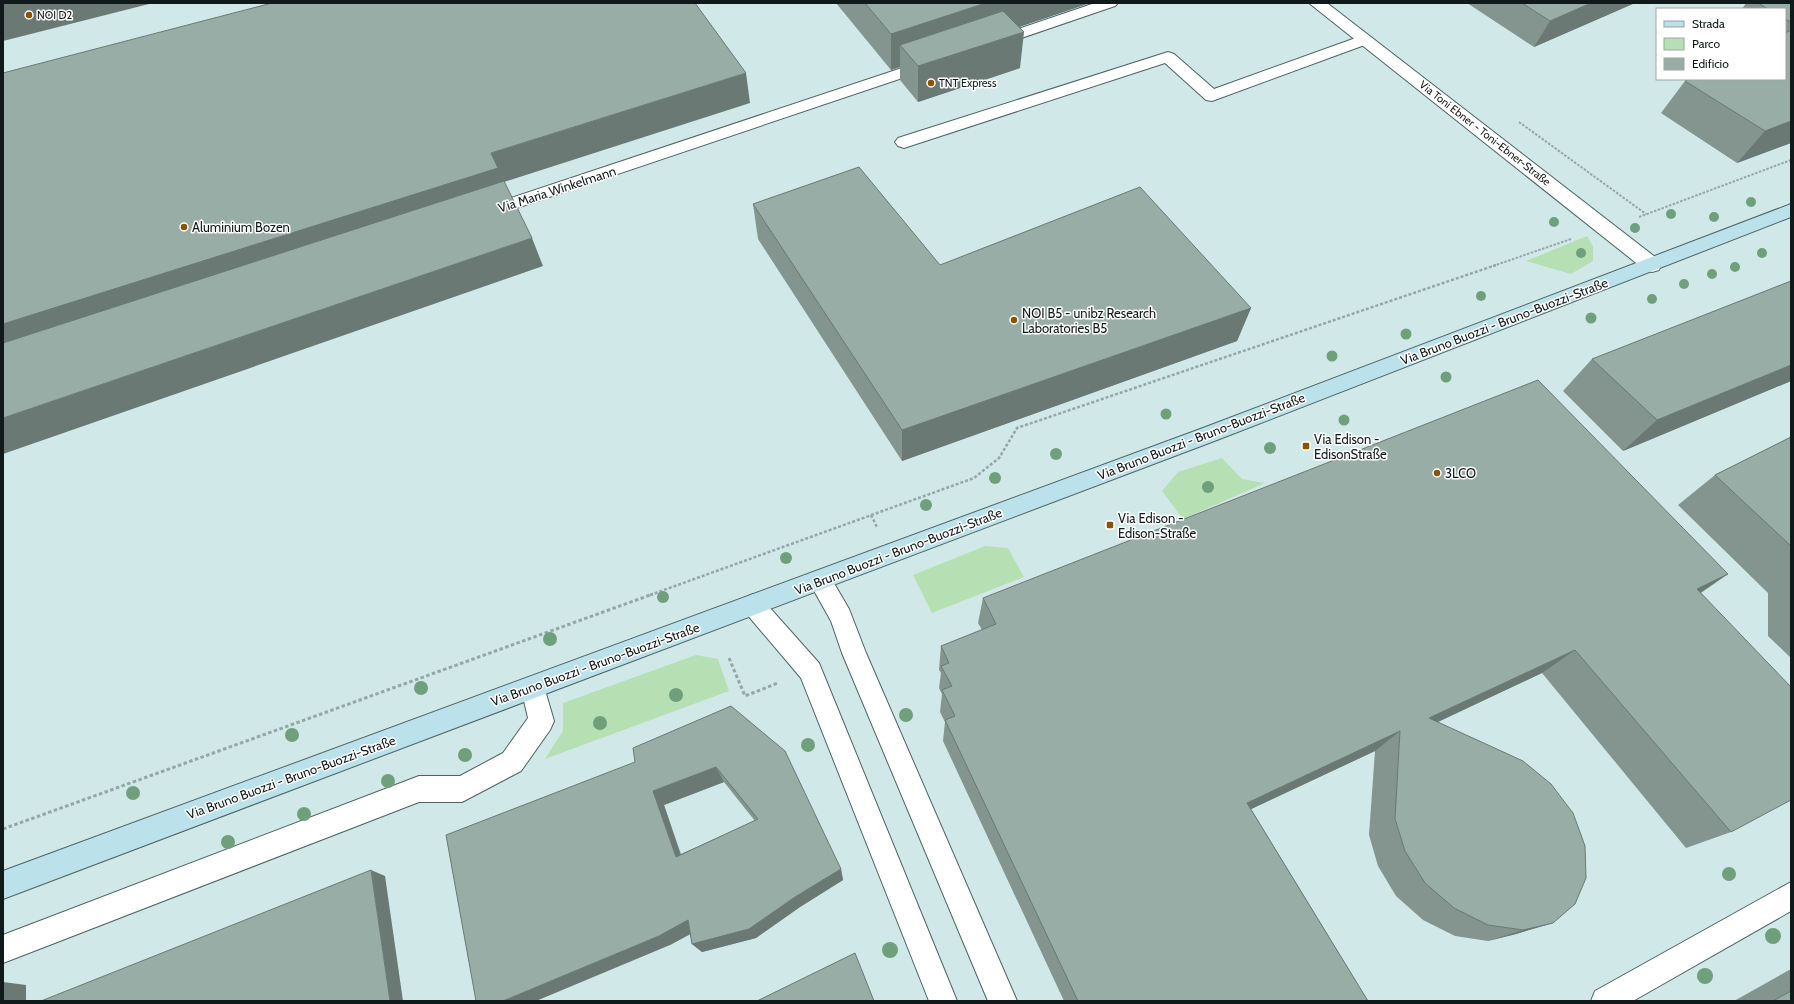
<svg xmlns="http://www.w3.org/2000/svg" width="1794" height="1004" font-family="Cabin,sans-serif">
	<style>
		.green { fill: #b6e0b4 }
		.lines { fill: none; stroke-linecap: round; stroke-linejoin: round }
		.lane-casing { stroke: #4d6363; stroke-width: 2 }
		.street-casing { stroke: #4d6363; stroke-width: 2 }
		.secondary-casing { stroke: #4d6363; stroke-width: 2 }
		.path-far2 { stroke: #93a7a6; stroke-width: 2; stroke-dasharray: 2.5 1.5; stroke-linecap: butt }
		.path-far1 { stroke: #93a7a6; stroke-width: 2.5; stroke-dasharray: 3 2; stroke-linecap: butt }
		.path { stroke: #93a7a6; stroke-width: 3; stroke-dasharray: 3.5 2.5; stroke-linecap: butt }
		.lane { fill: #fff; fill-rule: evenodd }
		.street { fill: #fff; fill-rule: evenodd }
		.secondary { fill: #bbe1ea; fill-rule: evenodd }
		.tree { fill: #6fa07b }
		.wall { fill: #83958e; fill-rule: evenodd }
		.shaded-wall { fill: #6a7974 }
		.building { fill: #98ada5; stroke: #6a7974; fill-rule: evenodd }
		.poi-dot { fill: #895301; stroke: #fff; stroke-width: 1.5 }
		.labels { text-anchor: middle; stroke-width: 3; stroke-linejoin: round; paint-order: stroke }
		.far-poi-label { font-size: 11px; fill: #111a1a; stroke: #fff; text-anchor: start }
		.far-street-label { font-size: 11px; fill: #111a1a; stroke: #fff }
		.street-label { font-size: 13px; fill: #111a1a; stroke: #fff }
		.poi-label { font-size: 13px; fill: #111a1a; stroke: #fff; text-anchor: start }
	</style>
	<rect width="100%" height="100%" fill="#d0e9e8"/>
	<path class="green" d="M1587 236 1593 246V261L1571 274 1526 261Z
		M1222 458 1242 479 1265 483 1183 519 1162 491 1178 472Z
		M985 546 1008 548 1024 577 932 613 913 575Z
		M696 655 718 659 729 691 545 759 563 731V703Z"/>
	<g class="lines">
		<defs>
			<path id="lane" d="M1364 35 1370 37 1372 40 1370 43 1212 101 1206 100 1165 63 910 146 904 148 898 146 895 142 898 138 1168 52 1174 54 1214 89Z
				M533 676 542 680 554 721 550 730 521 771 462 802H419L3 963V935L419 776H460L503 753 528 718 521 688 524 680Z"/>
			<path id="street" d="M1095 3H1118L1115 6 1001 45H989L987 42 989 39Z
				M1309 3H1327L1659 260 1661 265 1659 270 1652 272 1645 270Z
				M929 59 935 61 937 64 935 67 493 216 487 218 481 216 478 212 481 208Z
				M820 570 828 573 849 609 866 653 1017 1001H988L842 653 831 621 808 580 812 573Z
				M753 594 761 598 819 663 957 1001H929L801 678 745 612 741 605 745 598Z
				M1791 882V911L1633 1001H1591L1595 991Z"/>
			<path id="secondary" d="M1791 204V217L1217 440 3 899V871L1203 428Z"/>
		</defs>
		<use href="#lane" class="lane-casing"/>
		<use href="#street" class="street-casing"/>
		<use href="#secondary" class="secondary-casing"/>
		<path class="path-far2" d="M1519 122 1646 214
			M1639 217 1791 160
			M1493 266 1571 239"/>
		<path class="path-far1" d="M871 515 877 527
			M650 595 974 478 999 458 1017 428 1496 265"/>
		<path class="path" d="M729 658 745 696 778 683
			M3 829 653 594"/>
		<use href="#lane" class="lane"/>
		<use href="#street" class="street"/>
		<use href="#secondary" class="secondary"/>
	</g>
	<g class="tree">
		<circle cx="1751" cy="202" r="5"/>
		<circle cx="1671" cy="214" r="5"/>
		<circle cx="1714" cy="217" r="5"/>
		<circle cx="1554" cy="222" r="5"/>
		<circle cx="1635" cy="228" r="5"/>
		<circle cx="1581" cy="253" r="5"/>
		<circle cx="1762" cy="253" r="5"/>
		<circle cx="1735" cy="267" r="5"/>
		<circle cx="1712" cy="274" r="5"/>
		<circle cx="1684" cy="284" r="5"/>
		<circle cx="1481" cy="296" r="5"/>
		<circle cx="1652" cy="299" r="5"/>
		<circle cx="1591" cy="318" r="5.5"/>
		<circle cx="1406" cy="334" r="5.5"/>
		<circle cx="1332" cy="356" r="5.5"/>
		<circle cx="1446" cy="377" r="5.5"/>
		<circle cx="1166" cy="414" r="5.5"/>
		<circle cx="1344" cy="420" r="5.5"/>
		<circle cx="1270" cy="448" r="6"/>
		<circle cx="1056" cy="454" r="6"/>
		<circle cx="995" cy="478" r="6"/>
		<circle cx="1208" cy="487" r="6"/>
		<circle cx="926" cy="505" r="6"/>
		<circle cx="786" cy="558" r="6"/>
		<circle cx="663" cy="597" r="6"/>
		<circle cx="550" cy="639" r="7"/>
		<circle cx="421" cy="688" r="7"/>
		<circle cx="676" cy="695" r="7"/>
		<circle cx="906" cy="715" r="7"/>
		<circle cx="600" cy="723" r="7"/>
		<circle cx="292" cy="735" r="7"/>
		<circle cx="808" cy="745" r="7"/>
		<circle cx="465" cy="755" r="7"/>
		<circle cx="388" cy="781" r="7"/>
		<circle cx="133" cy="793" r="7"/>
		<circle cx="304" cy="814" r="7"/>
		<circle cx="228" cy="842" r="7"/>
		<circle cx="1729" cy="874" r="7"/>
		<circle cx="1773" cy="936" r="8"/>
		<circle cx="890" cy="950" r="8"/>
		<circle cx="1705" cy="976" r="8"/>
	</g>
	<path class="wall" d="M836 3H1090L1019 27 1020 68 918 102 900 80V67L891 70Z
		M1467 3H1635L1534 47Z
		M1746 3H1791V143L1737 163 1661 113 1685 81 1785 79V9H1742Z
		M753 204 940 265 1251 308 1237 341 902 461 758 239Z
		M1592 359 1791 381 1623 451 1563 391Z
		M1791 437V658L1768 636V593L1678 505 1715 475Z
		M1728 574 1701 593 1731 832 1686 848 1542 673 1437 722 1553 923 1516 934 1488 941 1455 936 1423 920 1396 896 1378 866 1369 835 1375 751 1251 809 1368 1001H1064L943 741 945 722 940 712 942 694 939 688 941 673 939 670 941 646 982 630 978 623 983 598Z
		M731 706 841 869 843 880 800 907 756 938 702 952 692 944 690 934 670 945 635 762ZM724 782 755 821 681 854 664 805Z
		M1791 969V1001H1734Z"/>
	<path class="shaded-wall" d="M3 3H153L3 41Z
		M986 3H1090L915 62 900 45V67L891 70V34Z
		M1591 3H1635L1534 47 1550 21Z
		M1024 32 1020 68 918 102V66Z
		M746 73 750 103 504 182 3 360V324L491 153Z
		M1791 121V143L1737 163 1765 131Z
		M532 238 543 266 3 454V418Z
		M1251 308 1237 341 902 461V430Z
		M1791 365V381L1623 451 1657 420Z
		M1728 574 1689 600 1697 589Z
		M1575 650 1542 673 1402 739 1429 718Z
		M1400 731 1375 751 1228 820 1247 803Z
		M716 767 724 782 664 805 685 869 676 857 653 791Z
		M841 869 843 880 800 907 756 938 702 952 692 944 795 897Z
		M371 870 385 876 403 1001H390Z
		M688 920 698 930 670 945 536 1001H503Z
		M1553 923 1516 934 1488 941 1523 930Z
		M3 982 26 985V1001H3Z"/>
	<path class="building" d="M272 3H695L746 73 491 153 498 168 3 324V73Z
		M865 3H986L891 34Z
		M1522 3H1591L1550 21Z
		M1758 3H1791V22L1785 19V9H1768Z
		M1003 11 1024 32 918 66 900 45Z
		M1791 30V121L1765 131 1685 81 1689 79H1785V33Z
		M859 167 940 265 1140 187 1251 308 902 430 753 204Z
		M504 181 532 238 3 418V343Z
		M1791 281V365L1657 420 1592 359Z
		M1538 380 1728 574 1697 589 1791 687V800L1731 832 1575 650 1429 718 1523 761 1551 784 1573 813 1585 846 1586 878 1575 904 1553 923 1523 930 1488 925 1454 908 1425 883 1405 851 1395 819 1400 731 1247 803 1368 1001H1078L945 720 955 716 942 690 952 686 941 666 949 663 941 646 996 624 983 598Z
		M1791 437V546L1715 475Z
		M731 706 785 751 841 869 795 897 749 929 692 944 688 920 659 936 503 1001H476L446 835 635 762 633 748ZM716 767 758 819 676 857 653 791Z
		M371 870 390 1001H41Z
		M855 953 874 1001H757Z
		M1791 991V1001H1773Z"/>
	<g class="poi-dot">
		<circle cx="29" cy="15" r="4"/>
		<circle cx="931" cy="83" r="4"/>
		<circle cx="184" cy="227" r="4"/>
		<circle cx="1014" cy="320" r="4"/>
		<rect x="1302" y="442" width="8" height="8" rx="2"/>
		<circle cx="1437" cy="473" r="4"/>
		<rect x="1106" y="521" width="8" height="8" rx="2"/>
	</g>
	<g class="labels">
		<g class="far-poi-label">
			<text x="37" y="19">NOI D2</text>
			<text x="939" y="87">TNT Express</text>
		</g>
		<g class="far-street-label">
			<text transform="translate(1485 133) rotate(38)" y="4">Via Toni Ebner - Toni-Ebner-Straße</text>
		</g>
		<g class="street-label">
			<text transform="translate(557 189) rotate(-18)" y="5">Via Maria Winkelmann</text>
			<text transform="translate(1504 321) rotate(-21)" y="5">Via Bruno Buozzi - Bruno-Buozzi-Straße</text>
			<text transform="translate(1201 436) rotate(-21)" y="5">Via Bruno Buozzi - Bruno-Buozzi-Straße</text>
			<text transform="translate(898 551) rotate(-21)" y="5">Via Bruno Buozzi - Bruno-Buozzi-Straße</text>
			<text transform="translate(595 664) rotate(-20)" y="5">Via Bruno Buozzi - Bruno-Buozzi-Straße</text>
			<text transform="translate(291 777) rotate(-20)" y="5">Via Bruno Buozzi - Bruno-Buozzi-Straße</text>
		</g>
		<g class="poi-label">
			<text x="192" y="232">Aluminium Bozen</text>
			<text x="1022" y="318">NOI B5 - unibz Research<tspan x="1022" dy="15">Laboratories B5</tspan></text>
			<text x="1314" y="444">Via Edison -<tspan x="1314" dy="15">EdisonStraße</tspan></text>
			<text x="1445" y="478">3LCO</text>
			<text x="1118" y="523">Via Edison -<tspan x="1118" dy="15">Edison-Straße</tspan></text>
		</g>
	</g>
	<rect width="1794" height="1004" fill="none" stroke="#111a1a" stroke-width="8"/>
	<rect x="1656" y="8" width="130" height="72" fill="#ffffff" stroke="#a0a3a3"/>
	<rect x="1664" y="21" width="20" height="6" fill="#bbe1ea" stroke="#a0a3a3"/>
	<text x="1692" y="28" font-size="12" fill="#111a1a">Strada</text>
	<rect x="1664" y="38" width="20" height="12" fill="#b6e0b4" stroke="#a0a3a3"/>
	<text x="1692" y="48" font-size="12" fill="#111a1a">Parco</text>
	<rect x="1664" y="58" width="20" height="12" fill="#98ada5" stroke="#a0a3a3"/>
	<text x="1692" y="68" font-size="12" fill="#111a1a">Edificio</text>
</svg>
